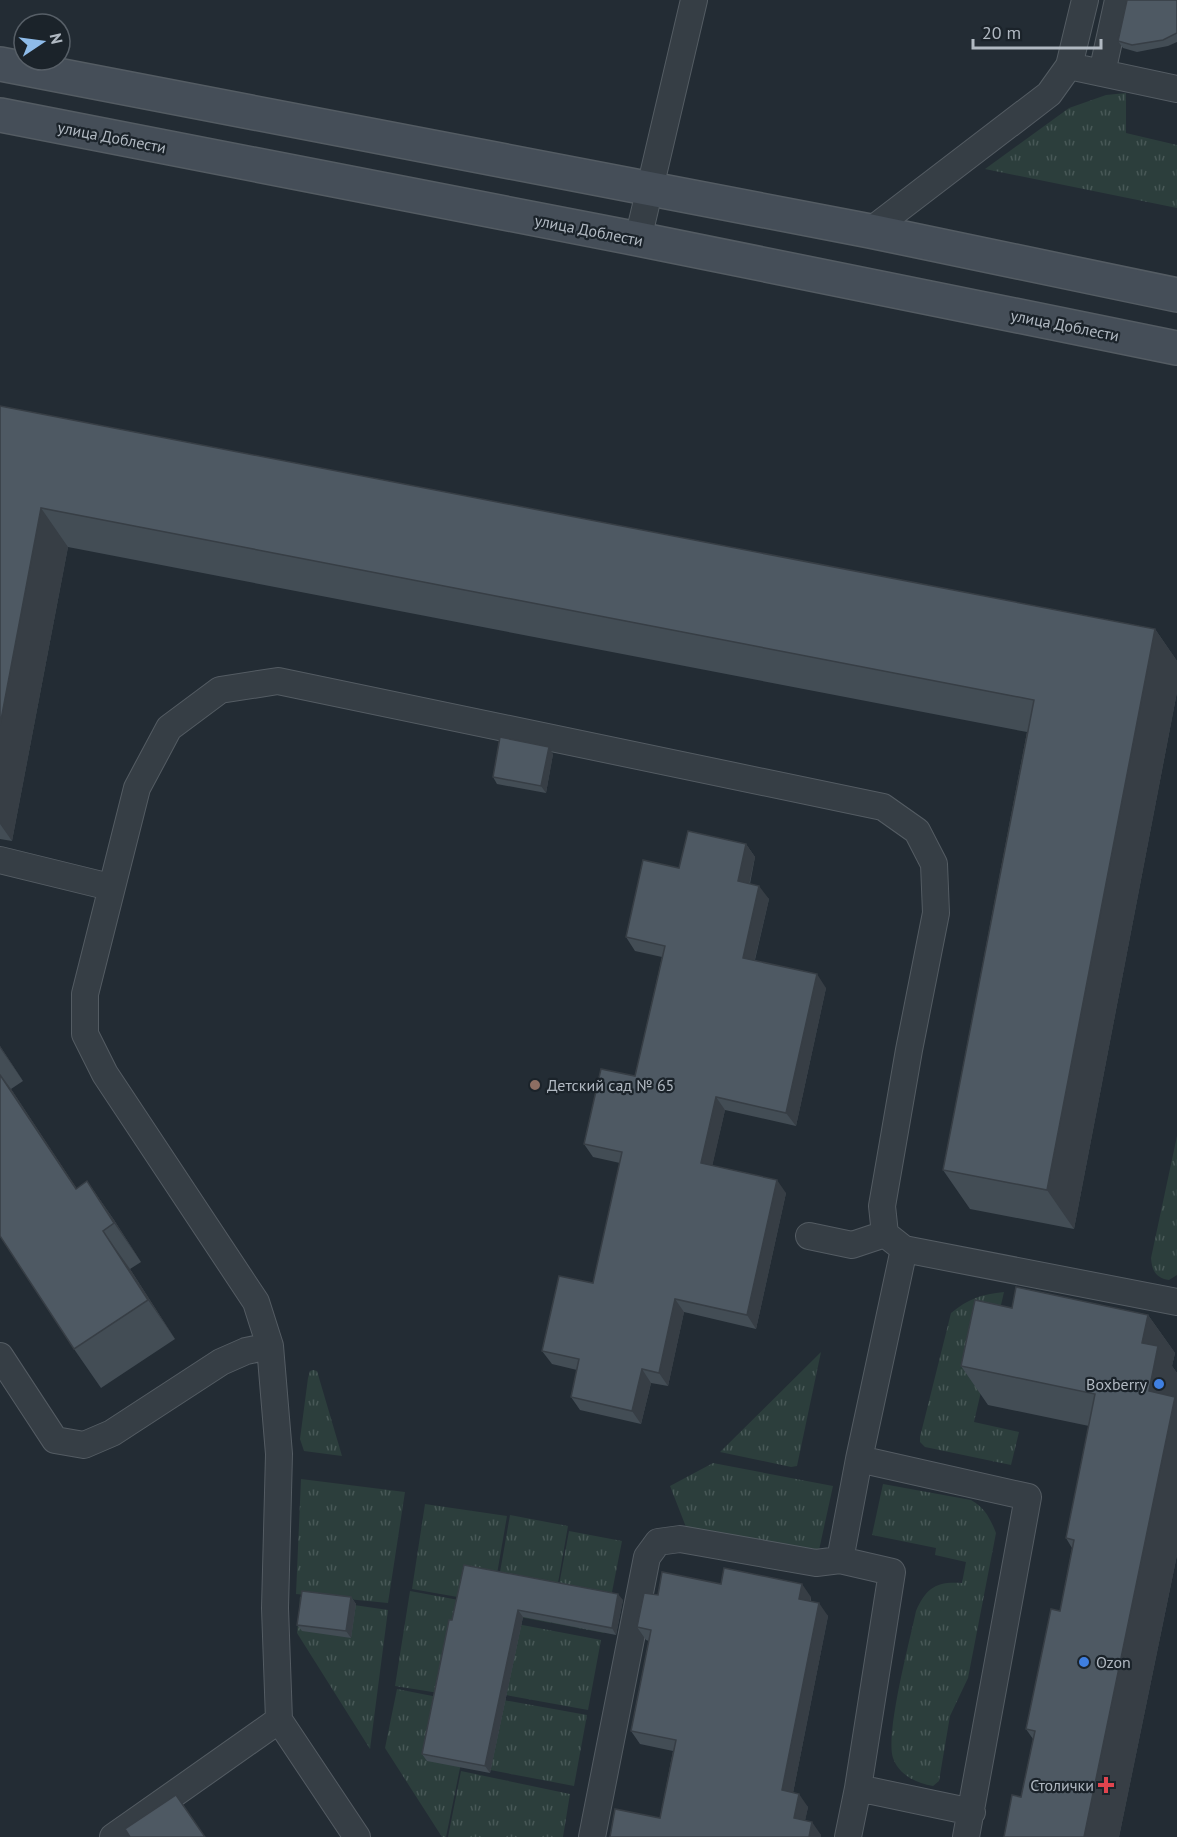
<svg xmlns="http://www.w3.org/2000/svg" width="1177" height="1837" font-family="'PT Sans',sans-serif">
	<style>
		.grass { fill: url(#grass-tufts) }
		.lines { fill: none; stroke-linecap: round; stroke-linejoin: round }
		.service-casing { stroke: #545c63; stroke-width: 28 }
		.secondary-casing { stroke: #545c63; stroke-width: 36 }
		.service { stroke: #363e45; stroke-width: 26 }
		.secondary { stroke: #454e58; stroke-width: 33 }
		.wall { fill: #434d55 }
		.shaded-wall { fill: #373e45 }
		.building { fill: #4e5963; stroke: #373e45; stroke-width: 1.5 }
		.education-dot { fill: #8d6e63; stroke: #1b232a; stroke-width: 2 }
		.shop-dot { fill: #3f7fe0; stroke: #1b232a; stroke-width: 2 }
		.health-dot { fill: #e0444e; stroke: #1b232a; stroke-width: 2 }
		.labels { text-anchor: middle; stroke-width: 4.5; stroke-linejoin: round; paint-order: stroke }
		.street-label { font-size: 16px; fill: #b1b9c2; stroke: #1b232a }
		.poi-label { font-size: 16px; fill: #b1b9c2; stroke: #1b232a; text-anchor: start }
	</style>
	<defs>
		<pattern id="grass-tufts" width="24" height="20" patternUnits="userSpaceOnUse" patternTransform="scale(1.5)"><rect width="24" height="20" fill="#2c3e3c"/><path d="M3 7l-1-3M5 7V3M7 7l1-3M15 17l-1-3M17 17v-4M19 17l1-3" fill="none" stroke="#485857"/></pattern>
	</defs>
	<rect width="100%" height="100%" fill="#232c34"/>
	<path class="grass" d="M1126 93V133L1177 145V208L985 169 1069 108 1106 95Z
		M1177 1136V1275L1169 1280C1156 1278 1152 1271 1151 1258Z
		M1004 1292 974 1422 1019 1432 1011 1465 925 1447 920 1442V1437L951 1313C968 1299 982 1294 1004 1292Z
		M821 1352 797 1466 791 1467 720 1452Z
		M313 1370 317 1371 342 1456 304 1451 300 1439 308 1378 310 1371Z
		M713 1463 833 1486 819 1550 686 1527 670 1486Z
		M301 1479 405 1492 388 1603 296 1594Z
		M883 1484 971 1500C985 1508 990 1518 996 1533L968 1678 950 1716 939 1781 933 1786C916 1783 899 1775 893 1758 885 1734 910 1640 916 1611 926 1588 936 1581 962 1583L966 1562 935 1555 936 1548 872 1535Z
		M425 1504 507 1516 492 1603 412 1589Z
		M510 1515 568 1526 551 1623 493 1612Z
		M569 1531 622 1541 604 1633 552 1623Z
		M410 1591 491 1606 476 1695 587 1715 574 1786 464 1765 476 1699 395 1686Z
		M300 1597 388 1610 370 1749 297 1633Z
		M491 1619 601 1640 588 1710 478 1690Z
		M397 1689 473 1704 446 1837H442L385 1748Z
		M461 1771 570 1794 563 1837H448Z"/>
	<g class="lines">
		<defs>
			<path id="service" d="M1069 66 1085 0
				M1102 73 1118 0
				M870 231 1049 94 1069 66 1177 89
				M638 239 694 0
				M0 860 110 887
				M809 1236 852 1245 885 1234
				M904 1249 859 1459 1028 1497 966 1837
				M270 1346 279 1454 275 1608 279 1720
				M0 1356 55 1440 84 1445 112 1433 221 1362 246 1351 270 1346 256 1302 105 1074 85 1034V994L137 788 169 728 220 690 278 681 883 807 917 831 934 864 936 913 909 1050 882 1206 885 1234 904 1249 1177 1302
				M859 1459 840 1560 892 1572 858 1788 972 1812
				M113 1837 279 1720 357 1837
				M592 1837 647 1557 658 1542 680 1539 816 1563 840 1560
				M848 1837 858 1788"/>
			<path id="secondary" d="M0 64 870 231 1177 295
				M0 115 638 239 1177 348"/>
		</defs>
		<use href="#service" class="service-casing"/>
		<use href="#secondary" class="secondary-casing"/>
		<use href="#service" class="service"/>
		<use href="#secondary" class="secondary"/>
	</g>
	<path class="wall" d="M1177 0V42L1168 46 1137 52 1123 48 1118 41Z
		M0 406 1155 629 1177 661V692L1074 1229 970 1209 943 1170 1027 732 68 547 12 841 0 839Z
		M553 754 546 793 497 784 493 777Z
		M746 844 755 857 750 884 769 899 755 960 826 988 796 1126 725 1110 712 1166 786 1193 756 1329 684 1312 668 1386 651 1383 641 1424 580 1410 571 1397 577 1370 552 1364 542 1351 593 1283 620 1163 593 1157 584 1144 635 1076 662 957 635 951 626 937 679 868Z
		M0 1046 23 1081 11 1089 77 1189 87 1181 114 1220 141 1262 130 1269 175 1339 101 1388 74 1349 0 1236Z
		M1012 1308 1148 1315 1175 1353 1172 1366 1177 1373V1555L1119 1837 1021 1797 1033 1739 1026 1729 1060 1611 1072 1548 1066 1538 1089 1426 988 1405 961 1366Z
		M464 1565 623 1600 616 1635 523 1617 490 1773 427 1761 422 1754 452 1620Z
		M721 1584 811 1597V1601L828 1616 793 1793 808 1807 805 1820 821 1835 660 1818 673 1751 640 1744 631 1731 649 1641 646 1640 637 1627 658 1595Z
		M351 1597 356 1604 351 1638 302 1631 297 1625Z"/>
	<path class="shaded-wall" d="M41 508 68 547 12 841 0 824V725Z
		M1155 629 1177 661V692L1074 1229 1047 1190Z
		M549 747 553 754 546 793 541 786Z
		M746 844 755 857 747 894 738 881Z
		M759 886 769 899 752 971 743 958Z
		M817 974 826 988 796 1126 786 1113Z
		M0 1046 23 1081 0 1048Z
		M0 1074 11 1089 103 1228 76 1189Z
		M716 1097 725 1110 710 1176 701 1163Z
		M777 1180 786 1193 756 1329 747 1315Z
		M87 1181 114 1220 141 1262 114 1223Z
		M103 1231 130 1269 175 1339 148 1300Z
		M675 1299 684 1312 668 1386 659 1373Z
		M1148 1315 1175 1353 1172 1366 1177 1373V1555L1119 1837H1084L1149 1391 1142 1343Z
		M642 1369 651 1383 641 1424 632 1411Z
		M802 1584 811 1597 808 1612 799 1599Z
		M618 1594 623 1600 616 1635 612 1628Z
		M351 1597 356 1604 351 1638 346 1631Z
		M819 1603 828 1616 791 1803 782 1790Z
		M518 1610 523 1617 490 1773 485 1766Z
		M799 1794 808 1807 803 1831 794 1818Z
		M812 1822 821 1835V1837H809Z"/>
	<path class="building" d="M1127 0H1177V33L1163 40 1132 45 1118 41Z
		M0 406 1155 629 1047 1190 943 1170 1034 700 41 508 0 725Z
		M500 737 549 747 541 786 493 777Z
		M688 831 746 844 738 881 759 886 743 958 817 974 786 1113 716 1097 701 1163 777 1180 747 1315 675 1299 659 1373 642 1369 632 1411 571 1397 579 1359 542 1351 559 1276 593 1283 622 1152 584 1144 601 1069 635 1076 665 946 626 937 643 860 679 868Z
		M0 1075 76 1189 87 1181 114 1223 103 1231 148 1300 74 1349 0 1236Z
		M1016 1287 1148 1315 1142 1343 1158 1346 1149 1391 1175 1397 1084 1837H1004L1012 1795 1021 1797 1035 1731 1026 1729 1051 1609 1060 1611 1074 1540 1066 1538 1095 1394 961 1366 975 1300 1012 1308Z
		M464 1565 618 1594 612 1628 518 1610 485 1766 422 1754 449 1620H452Z
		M724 1568 802 1584 799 1599 819 1603 782 1790 799 1794 794 1818 812 1822 809 1837H610L615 1809 660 1818 676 1740 631 1731 651 1630 637 1627 644 1593 658 1595 662 1572 721 1584Z
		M302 1591 351 1597 346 1631 297 1625Z
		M176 1795 205 1837H130L125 1829Z"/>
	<circle class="education-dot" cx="535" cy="1085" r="6"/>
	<g class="shop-dot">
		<circle cx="1159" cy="1384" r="6"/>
		<circle cx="1084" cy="1662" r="6"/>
	</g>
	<path class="health-dot" d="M1103 1776h6v6h6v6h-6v6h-6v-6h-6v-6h6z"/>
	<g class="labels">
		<g class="street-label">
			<text transform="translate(112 137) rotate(11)" y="6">улица Доблести</text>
			<text transform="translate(589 230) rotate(11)" y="6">улица Доблести</text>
			<text transform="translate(1065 325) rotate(11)" y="6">улица Доблести</text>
		</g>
		<g class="poi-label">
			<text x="547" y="1091">Детский сад № 65</text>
			<text x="1147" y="1390" text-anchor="end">Boxberry</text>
			<text x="1096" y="1668">Ozon</text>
			<text x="1094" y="1791" text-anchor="end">Столички</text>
		</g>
	</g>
	<g transform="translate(42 42) rotate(77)"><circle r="28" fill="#1b232a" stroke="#575f67" stroke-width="1.5"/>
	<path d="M0-4.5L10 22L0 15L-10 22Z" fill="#8ebbe9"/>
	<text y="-9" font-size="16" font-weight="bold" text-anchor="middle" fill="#b1b9c2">N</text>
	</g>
	<path d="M973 39v9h128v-9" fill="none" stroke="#b1b9c2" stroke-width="3"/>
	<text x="982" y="39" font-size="18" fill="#b1b9c2" stroke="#1b232a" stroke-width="4.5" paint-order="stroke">20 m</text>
</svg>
